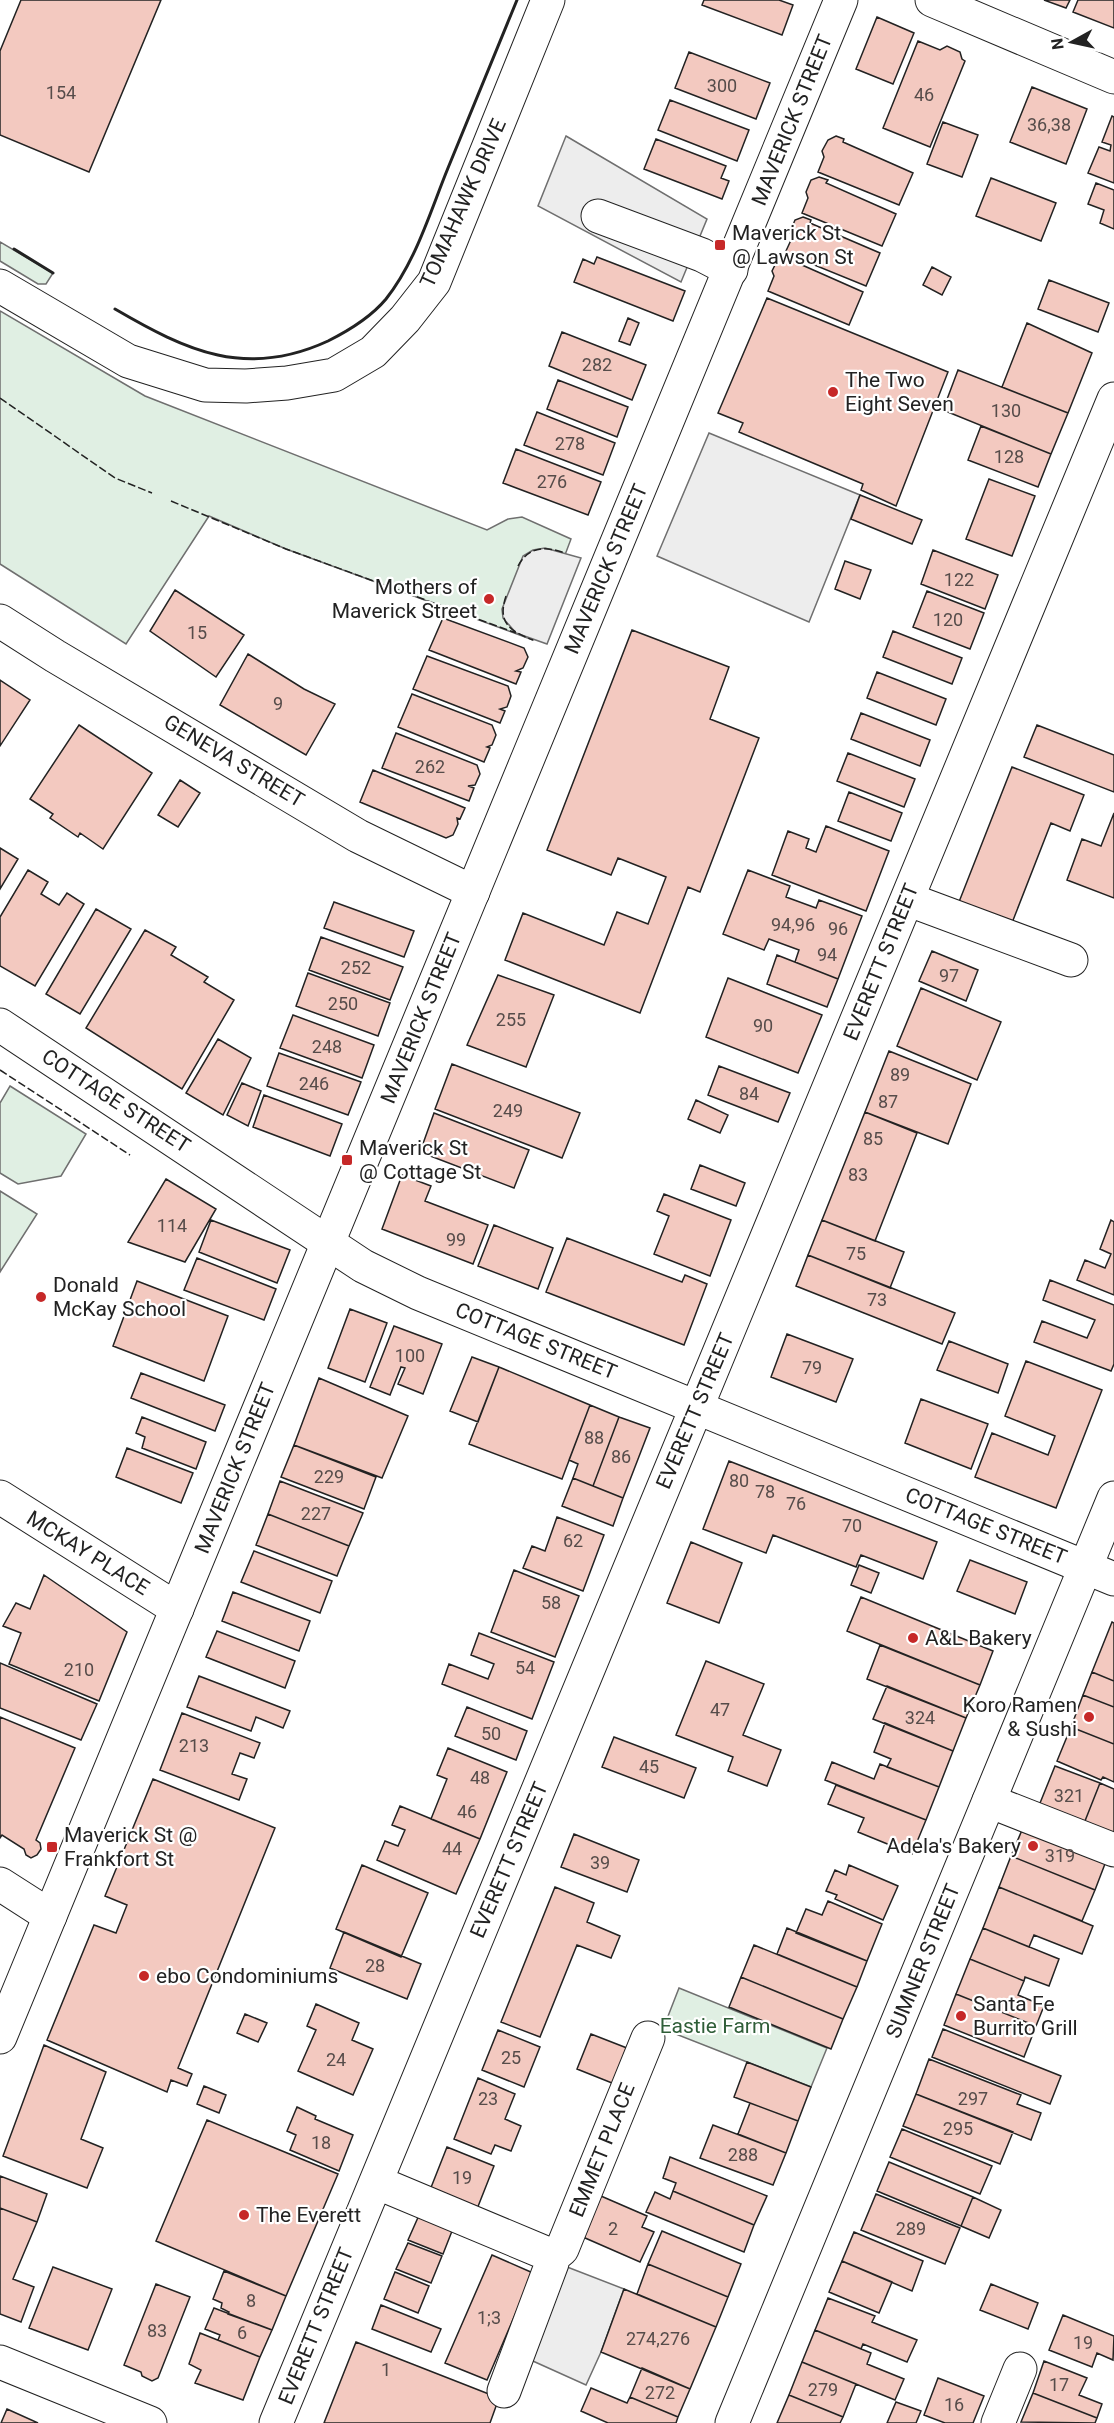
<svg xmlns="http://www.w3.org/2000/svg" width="1114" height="2423" font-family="Roboto,sans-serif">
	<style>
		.green { fill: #e0efe3; stroke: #6f6f6f; stroke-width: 1.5 }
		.parking { fill: #ededed; stroke: #6f6f6f; stroke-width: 1.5 }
		.building { fill: #f3c9c0; stroke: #222; stroke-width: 1.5 }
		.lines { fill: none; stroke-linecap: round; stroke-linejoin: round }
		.minor-casing { stroke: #222; stroke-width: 35 }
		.major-casing { stroke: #222; stroke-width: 35 }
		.minor { stroke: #fff; stroke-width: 33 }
		.major { stroke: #fff; stroke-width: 33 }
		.fence { stroke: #222; stroke-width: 1.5; stroke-dasharray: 8 3; stroke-linecap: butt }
		.wall { stroke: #222; stroke-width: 3 }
		.poi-dot { fill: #c62828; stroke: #fff; stroke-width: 2 }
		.labels { text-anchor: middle; stroke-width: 4.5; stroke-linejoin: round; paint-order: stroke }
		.number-label { font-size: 18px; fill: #564c4a }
		.street-label { font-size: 21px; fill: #222; stroke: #fff }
		.poi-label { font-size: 21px; fill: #222; stroke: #fff; text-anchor: start }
		.park-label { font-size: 21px; fill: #2f5e38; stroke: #fff }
	</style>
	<rect width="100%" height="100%" fill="#fff"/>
	<path class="green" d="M0 242 53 273 46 284H38L0 261Z
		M0 311 145 396 487 530 508 519 522 517 571 539 533 640 286 549 209 516 126 644 0 564Z
		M10 1086 86 1134 61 1176 18 1184 0 1173V1103Z
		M0 1191 37 1214 0 1272Z
		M679 1988 827 2048 811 2087 663 2029Z"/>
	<path class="parking" d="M566 136 707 219 681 282 538 206Z
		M709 433 860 495 809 622 657 556Z
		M545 548 581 558 547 644 516 633 503 618 502 609 523 556 533 550Z
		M562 2265 624 2289 601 2352 586 2385 524 2357Z"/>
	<path class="building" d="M21 0H161L89 172 0 135V51Z
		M704 0H779L793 5 782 35 702 5Z
		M1044 0H1070L1066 8Z
		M1078 0H1114V28L1073 12Z
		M877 17 914 33 893 84 856 69Z
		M918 41 940 50 947 46 960 52 962 59 965 61 930 147 883 128Z
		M689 52 770 83 756 119 675 88Z
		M1032 87 1087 109 1066 164 1010 142Z
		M670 100 749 130 737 161 658 130Z
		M1112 116 1114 117V183L1088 173 1099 147 1110 151 1111 145 1102 142Z
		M943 122 978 135 962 177 927 164Z
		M836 136 844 139 843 142 913 173 899 205 818 172 824 157 822 151 828 140Z
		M656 139 726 166 721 178 729 181 722 199 644 169Z
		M819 177 828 180 826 183 896 214 882 246 802 213 808 198 806 192 811 180Z
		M991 178 1056 203 1041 241 976 216Z
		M1096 183 1114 190V229L1100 223 1104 210 1088 204Z
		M803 217 811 220 810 223 880 253 866 286 785 253 792 238 790 232 795 220Z
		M786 255 794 258 793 261 863 292 849 325 768 291 774 276 772 271 778 259Z
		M597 257 685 291 673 321 574 282 583 259 594 264Z
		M932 267 951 277 942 295 923 285Z
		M1049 280 1109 303 1098 332 1038 309Z
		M767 298 948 372 896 506 861 490 863 484 739 432 743 423 718 413Z
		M628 318 639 323 630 345 619 341Z
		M1027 323 1092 353 1068 413 1002 387Z
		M562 332 646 365 632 400 549 366Z
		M958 370 1068 413 1051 454 943 410Z
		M558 380 628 407 617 437 547 409Z
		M537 412 615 443 603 475 524 445Z
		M981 426 1051 454 1038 487 968 460Z
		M516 449 601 482 588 515 503 483Z
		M989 479 1035 496 1012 556 966 539Z
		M860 495 922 520 912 544 851 519Z
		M933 550 998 575 985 609 921 584Z
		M845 561 871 570 860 599 835 589Z
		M175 590 244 635 216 677 150 631Z
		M927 591 984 613 970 649 913 627Z
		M443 618 524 648 528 657 523 668 516 671 521 672 516 684 429 650Z
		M632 630 729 667 710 719 759 738 700 892 688 887 640 1013 505 960 523 913 604 945 617 912 648 924 666 877 618 858 611 875 547 850Z
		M893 631 962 658 952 684 883 657Z
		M248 654 304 689 335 704 306 755 220 705Z
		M427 656 508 686 511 696 507 707 500 709 505 711 500 723 413 689Z
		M877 672 946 699 936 725 867 698Z
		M0 680 30 700 0 746Z
		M412 694 492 725 496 735 492 745 487 747 490 748 484 762 398 727Z
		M861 713 930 740 920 766 851 739Z
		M79 725 152 773 103 849 80 833 78 837 50 818 53 814 30 799Z
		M1037 725 1114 755V792L1024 757Z
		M396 733 477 765 480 774 475 785 468 786 474 788 469 801 382 768Z
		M848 753 915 779 904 807 837 781Z
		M1012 767 1084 795 1070 831 1051 823 1010 928 957 907Z
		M373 770 465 808 460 819 457 818 458 824 453 835 446 838 360 802Z
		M180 780 200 793 178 827 158 815Z
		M849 792 902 813 891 841 838 821Z
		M1114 813V898L1067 880 1082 839 1101 846Z
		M826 826 889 851 866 911 772 875 788 831 809 839 806 848 816 852Z
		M0 848 18 859 0 889Z
		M28 870 48 882 41 894 59 905 67 893 84 904 35 986 0 966V917Z
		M748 870 790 886 786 897 816 908 819 900 862 916 838 979 795 962 799 950 769 939 764 950 723 934Z
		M334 902 414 931 404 957 324 928Z
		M96 909 131 929 80 1014 46 994Z
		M145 930 176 947 171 955 208 977 204 982 234 1000 182 1089 86 1028Z
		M321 937 403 967 390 1000 309 970Z
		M932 951 978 970 966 1001 919 981Z
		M777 955 838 979 827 1007 767 984Z
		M308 973 390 1003 378 1036 296 1006Z
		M498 975 554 995 526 1067 467 1045Z
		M728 978 822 1015 798 1073 706 1037Z
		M921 988 1001 1022 977 1080 897 1046Z
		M293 1015 374 1045 362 1078 280 1048Z
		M218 1039 251 1058 223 1115 186 1093Z
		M889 1051 971 1084 948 1144 865 1112Z
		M279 1053 361 1082 348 1115 267 1086Z
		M452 1064 580 1113 562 1158 435 1109Z
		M719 1066 790 1093 778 1122 708 1095Z
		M242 1083 261 1091 248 1126 227 1115Z
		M264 1095 342 1124 330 1156 253 1127Z
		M696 1100 728 1115 720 1133 688 1119Z
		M865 1112 917 1133 875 1241 822 1220Z
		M434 1113 529 1150 514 1188 420 1152Z
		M700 1165 745 1183 736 1206 691 1189Z
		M402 1175 431 1186 425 1201 488 1225 473 1264 382 1229Z
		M166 1179 216 1209 185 1262 128 1242Z
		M664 1194 731 1220 710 1276 654 1254 669 1216 657 1211Z
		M211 1220 290 1250 277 1283 199 1252Z
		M822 1220 904 1252 890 1288 808 1255Z
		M1111 1220 1114 1222V1295L1077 1280 1085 1260 1105 1268 1111 1254 1100 1249Z
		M494 1225 553 1248 538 1289 478 1266Z
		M567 1238 682 1282 685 1275 707 1284 684 1345 546 1292Z
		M808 1255 955 1313 942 1344 796 1286Z
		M197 1258 276 1289 264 1320 184 1290Z
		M1050 1280 1114 1305V1364L1111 1371 1034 1342 1042 1321 1087 1338 1095 1320 1043 1300Z
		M137 1281 228 1316 204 1381 113 1346Z
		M350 1309 387 1323 365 1382 328 1368Z
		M394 1326 442 1344 423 1394 398 1384 405 1368 401 1367 390 1395 370 1387Z
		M787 1334 853 1359 836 1402 771 1377Z
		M949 1341 1008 1364 998 1393 937 1370Z
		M472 1357 499 1367 478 1422 450 1411Z
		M1026 1361 1102 1390 1056 1508 975 1477 992 1433 1048 1455 1055 1436 1005 1416Z
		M499 1367 590 1405 562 1479 469 1444Z
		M141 1373 225 1405 215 1431 131 1398Z
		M319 1378 408 1416 382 1478 294 1445Z
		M921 1399 988 1424 971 1469 905 1443Z
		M590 1405 619 1417 593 1486 573 1478 578 1464 569 1460Z
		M142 1417 206 1442 196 1469 142 1448 145 1437 136 1433Z
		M619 1417 650 1428 623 1498 593 1486Z
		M294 1445 376 1477 364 1509 281 1477Z
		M127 1448 193 1473 181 1503 116 1477Z
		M729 1461 937 1542 923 1579 861 1555 856 1567 773 1535 766 1553 703 1529Z
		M573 1478 623 1498 613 1526 562 1506Z
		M280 1481 363 1513 349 1546 268 1514Z
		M268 1514 349 1546 337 1576 256 1545Z
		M557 1517 604 1535 583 1591 523 1568 532 1546 545 1551Z
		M691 1542 742 1563 719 1623 667 1603Z
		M254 1551 332 1581 320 1613 241 1582Z
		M970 1560 1027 1582 1015 1614 957 1591Z
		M859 1565 879 1573 871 1593 851 1585Z
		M514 1570 579 1596 555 1657 491 1632Z
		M44 1575 127 1632 99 1701 9 1664 21 1633 3 1626 16 1603 30 1609Z
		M233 1592 310 1621 299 1651 222 1621Z
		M861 1597 993 1651 980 1685 847 1631Z
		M1112 1622 1114 1623V1681L1092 1672Z
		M217 1631 295 1661 285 1688 206 1657Z
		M479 1633 554 1662 532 1719 442 1684 449 1664 488 1679 494 1664 471 1655Z
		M880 1645 980 1685 966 1718 867 1679Z
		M706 1661 764 1684 743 1735 781 1750 767 1786 728 1771 733 1757 676 1735Z
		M0 1663 97 1704 81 1740 0 1708Z
		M1092 1672 1114 1681V1707L1083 1695Z
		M199 1676 290 1711 283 1728 256 1717 251 1731 187 1707Z
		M887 1686 966 1718 953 1751 873 1719Z
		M1083 1695 1114 1707V1744L1071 1727Z
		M467 1707 527 1731 516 1760 455 1736Z
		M182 1713 260 1743 254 1758 240 1753 232 1774 247 1779 239 1800 160 1770Z
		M0 1717 75 1748 36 1840 40 1843 41 1849 37 1855 31 1858 26 1855 24 1849 2 1835 0 1838Z
		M885 1723 953 1751 939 1787 887 1767 891 1759 874 1752Z
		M1071 1727 1114 1744V1782L1103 1777 1101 1780 1057 1761Z
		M614 1737 696 1768 684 1798 602 1767Z
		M448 1748 507 1772 480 1839 431 1819 447 1779 437 1775Z
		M832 1762 874 1779 880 1764 939 1787 926 1820 825 1780Z
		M1055 1766 1100 1783 1083 1826 1038 1808Z
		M153 1779 275 1828 178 2068 192 2074 187 2086 171 2080 167 2092 47 2040 94 1925 116 1933 127 1905 105 1896Z
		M1100 1783 1114 1789V1835L1083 1826Z
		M836 1785 926 1820 912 1854 858 1832 864 1818 828 1804Z
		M400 1806 480 1839 456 1894 377 1860 385 1841 398 1846 405 1830 392 1825Z
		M1025 1823 1108 1856 1095 1890 1011 1856Z
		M574 1834 639 1860 627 1892 561 1867Z
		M1011 1856 1095 1890 1082 1921 999 1887Z
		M362 1865 428 1893 401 1957 336 1929Z
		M849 1865 898 1886 883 1920 835 1899 837 1895 826 1891 835 1870 846 1875Z
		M555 1887 594 1903 587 1922 620 1936 611 1958 577 1945 540 2037 501 2022Z
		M999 1887 1093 1926 1082 1954 1034 1935 1029 1947 983 1928Z
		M828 1901 882 1924 867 1961 796 1933 806 1909 822 1915Z
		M787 1928 867 1961 857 1987 777 1954Z
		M983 1928 1059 1959 1049 1986 1025 1977 1024 1981 970 1959Z
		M344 1932 421 1964 407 1999 330 1968Z
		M754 1945 857 1987 843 2019 741 1977Z
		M970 1959 1024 1981 1018 1995 1044 2006 1036 2026 956 1994Z
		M741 1977 843 2019 831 2049 729 2007Z
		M956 1994 1036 2026 1024 2057 944 2025Z
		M316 2004 359 2023 352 2040 373 2049 353 2095 298 2071 316 2030 307 2026Z
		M245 2014 267 2023 258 2042 237 2033Z
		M943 2029 1061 2076 1050 2104 932 2057Z
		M498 2030 540 2047 524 2087 482 2070Z
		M591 2034 632 2050 617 2085 577 2069Z
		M44 2045 106 2072 81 2139 103 2148 87 2188 3 2156Z
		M929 2059 1021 2095 1017 2104 1041 2113 1031 2140 916 2094Z
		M747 2062 811 2087 798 2121 734 2097Z
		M478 2078 515 2094 505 2119 521 2126 511 2151 495 2145 491 2154 454 2139Z
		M204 2086 226 2095 219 2113 197 2104Z
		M916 2094 1013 2132 1000 2164 903 2126Z
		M750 2103 798 2121 786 2153 738 2134Z
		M297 2107 316 2116 315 2119 353 2135 339 2171 290 2150 296 2135 287 2131Z
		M207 2120 338 2174 286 2296 156 2241Z
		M713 2125 786 2153 773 2185 700 2158Z
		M902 2129 992 2166 980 2194 890 2157Z
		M447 2147 494 2166 477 2209 430 2190Z
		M670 2157 767 2196 754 2225 673 2191 676 2183 663 2178Z
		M889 2162 973 2197 961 2226 877 2191Z
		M0 2176 47 2194 37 2222 0 2208Z
		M673 2191 754 2225 744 2252 646 2212 655 2192 670 2199Z
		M594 2193 647 2216 642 2227 654 2232 640 2262 576 2234Z
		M876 2194 960 2228 945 2264 861 2230Z
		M973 2197 1001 2210 989 2238 961 2226Z
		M0 2208 37 2222 13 2279 34 2287 21 2322 0 2314Z
		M420 2213 454 2226 443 2254 408 2240Z
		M662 2231 741 2264 728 2297 648 2264Z
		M854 2232 923 2261 912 2291 842 2261Z
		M408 2243 442 2256 431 2283 396 2269Z
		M492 2255 533 2273 487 2380 445 2363Z
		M842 2261 892 2282 879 2313 829 2292Z
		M648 2264 728 2297 716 2327 637 2294Z
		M53 2267 112 2289 88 2350 29 2328Z
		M224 2271 286 2296 272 2330 228 2314 229 2312 221 2308 222 2303 213 2299Z
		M395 2272 429 2286 418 2313 384 2299Z
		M156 2284 190 2297 158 2378 152 2381 142 2376 141 2372 124 2365Z
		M991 2284 1038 2303 1028 2329 980 2310Z
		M624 2289 716 2327 690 2389 601 2352Z
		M828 2298 875 2316 872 2322 917 2340 907 2362 863 2344 861 2349 815 2330Z
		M381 2305 441 2329 431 2352 372 2329Z
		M214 2308 272 2330 260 2357 218 2340 220 2335 205 2329Z
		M1063 2315 1114 2336 1113 2360 1097 2353 1092 2367 1049 2350Z
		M815 2330 871 2353 867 2364 904 2379 895 2400 802 2362Z
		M200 2333 260 2357 243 2400 195 2383 201 2370 189 2364Z
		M356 2342 499 2398 490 2423H324Z
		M1044 2361 1087 2378 1079 2395 1102 2404 1097 2418 1033 2393Z
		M802 2362 856 2384 843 2417 789 2395Z
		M642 2368 690 2389 678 2417 630 2397Z
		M938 2378 984 2396 973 2423H945L924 2415Z
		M591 2388 627 2403 630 2397 678 2417 676 2423H608L581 2411Z
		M1033 2393 1097 2418 1095 2423 1021 2422Z
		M789 2395 843 2417 840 2423H777Z
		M896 2402 921 2411 916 2423H887Z
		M7 2409 38 2423H1Z"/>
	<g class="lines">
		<defs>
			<path id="minor" d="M932 0 1114 77
				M598 216 702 255 731 270
				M0 286 128 361 205 385 246 386 287 383 334 375 373 352 405 319 434 282 548 0
				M0 621 55 656 358 836 473 892
				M907 899 1071 960
				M0 1025 363 1266 418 1293 1114 1579
				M0 1497 177 1609
				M989 1801 1114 1850
				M0 1884 50 1916
				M376 2182 548 2254H556L562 2249 648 2038
				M0 2362 150 2423
				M504 2391 552 2263 548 2254
				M276 2423 1114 399
				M998 2423 1020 2369"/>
			<path id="major" d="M0 2037 841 0
				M732 2423 1114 1498"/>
		</defs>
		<use href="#minor" class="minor-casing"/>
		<use href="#major" class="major-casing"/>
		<use href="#minor" class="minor"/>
		<use href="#major" class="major"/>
		<path class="fence" d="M0 398 115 478 152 493
			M171 501 286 549 516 633
			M518 566C529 546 545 546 565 553
			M506 596C497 623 510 631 533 640
			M0 1070 130 1155"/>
		<path class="wall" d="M14 249 53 273
			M115 309C187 351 246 379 328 341 348 331 371 317 386 299 416 261 430 212 448 168 471 112 494 56 517 0"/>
	</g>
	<g class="poi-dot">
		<rect x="714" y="239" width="12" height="12" rx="3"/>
		<circle cx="833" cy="392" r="6"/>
		<circle cx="489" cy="599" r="6"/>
		<rect x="341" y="1154" width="12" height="12" rx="3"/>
		<circle cx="41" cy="1297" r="6"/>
		<circle cx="913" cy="1638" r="6"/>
		<circle cx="1089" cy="1717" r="6"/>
		<circle cx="1033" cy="1846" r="6"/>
		<rect x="46" y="1841" width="12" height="12" rx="3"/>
		<circle cx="144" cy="1976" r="6"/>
		<circle cx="961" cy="2016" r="6"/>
		<circle cx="244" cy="2215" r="6"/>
	</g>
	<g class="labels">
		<g class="number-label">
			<text x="722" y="92">300</text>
			<text x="61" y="99">154</text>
			<text x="924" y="101">46</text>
			<text x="1049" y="131">36,38</text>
			<text x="597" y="371">282</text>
			<text x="1006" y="417">130</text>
			<text x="570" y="450">278</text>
			<text x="1009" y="463">128</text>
			<text x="552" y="488">276</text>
			<text x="959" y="586">122</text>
			<text x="948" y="626">120</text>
			<text x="197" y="639">15</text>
			<text x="278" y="710">9</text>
			<text x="430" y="773">262</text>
			<text x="793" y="931">94,96</text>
			<text x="838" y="935">96</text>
			<text x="827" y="961">94</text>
			<text x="356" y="974">252</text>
			<text x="949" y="982">97</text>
			<text x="343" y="1010">250</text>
			<text x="511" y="1026">255</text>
			<text x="763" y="1032">90</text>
			<text x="327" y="1053">248</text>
			<text x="900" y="1081">89</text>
			<text x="314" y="1090">246</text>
			<text x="749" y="1100">84</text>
			<text x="888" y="1108">87</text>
			<text x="508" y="1117">249</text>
			<text x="873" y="1145">85</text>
			<text x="858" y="1181">83</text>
			<text x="172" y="1232">114</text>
			<text x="456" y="1246">99</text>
			<text x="856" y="1260">75</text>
			<text x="877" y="1306">73</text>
			<text x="410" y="1362">100</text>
			<text x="812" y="1374">79</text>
			<text x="594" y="1444">88</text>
			<text x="621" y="1463">86</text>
			<text x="329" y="1483">229</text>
			<text x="739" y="1487">80</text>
			<text x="765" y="1498">78</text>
			<text x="796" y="1510">76</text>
			<text x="316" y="1520">227</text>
			<text x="852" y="1532">70</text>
			<text x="573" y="1547">62</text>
			<text x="551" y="1609">58</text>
			<text x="525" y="1674">54</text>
			<text x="79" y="1676">210</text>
			<text x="720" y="1716">47</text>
			<text x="920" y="1724">324</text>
			<text x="491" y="1740">50</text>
			<text x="194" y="1752">213</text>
			<text x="649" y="1773">45</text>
			<text x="480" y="1784">48</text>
			<text x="1069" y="1802">321</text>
			<text x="467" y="1818">46</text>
			<text x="452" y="1855">44</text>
			<text x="1060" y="1862">319</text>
			<text x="600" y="1869">39</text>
			<text x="375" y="1972">28</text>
			<text x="511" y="2064">25</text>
			<text x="336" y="2066">24</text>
			<text x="488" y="2105">23</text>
			<text x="973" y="2105">297</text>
			<text x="958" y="2135">295</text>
			<text x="321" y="2149">18</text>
			<text x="743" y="2161">288</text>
			<text x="462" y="2184">19</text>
			<text x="613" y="2235">2</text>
			<text x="911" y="2235">289</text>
			<text x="251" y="2307">8</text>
			<text x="489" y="2324">1;3</text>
			<text x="157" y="2337">83</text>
			<text x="242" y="2339">6</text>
			<text x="658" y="2345">274,276</text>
			<text x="1083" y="2349">19</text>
			<text x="386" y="2376">1</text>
			<text x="1059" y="2391">17</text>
			<text x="823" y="2396">279</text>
			<text x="660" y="2399">272</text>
			<text x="954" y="2411">16</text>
		</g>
		<g class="street-label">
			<text transform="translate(792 120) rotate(-68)" y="7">MAVERICK STREET</text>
			<text transform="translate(463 203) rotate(-66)" y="7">TOMAHAWK DRIVE</text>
			<text transform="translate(606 569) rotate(-67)" y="7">MAVERICK STREET</text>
			<text transform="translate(234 761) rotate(31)" y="7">GENEVA STREET</text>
			<text transform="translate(881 962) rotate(-68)" y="7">EVERETT STREET</text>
			<text transform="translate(421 1018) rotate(-68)" y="7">MAVERICK STREET</text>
			<text transform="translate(116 1101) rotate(33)" y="7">COTTAGE STREET</text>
			<text transform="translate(536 1341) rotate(22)" y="7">COTTAGE STREET</text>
			<text transform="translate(695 1411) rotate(-67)" y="7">EVERETT STREET</text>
			<text transform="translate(235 1468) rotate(-68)" y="7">MAVERICK STREET</text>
			<text transform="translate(986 1526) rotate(22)" y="7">COTTAGE STREET</text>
			<text transform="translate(88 1553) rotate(32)" y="7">MCKAY PLACE</text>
			<text transform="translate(509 1860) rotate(-67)" y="7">EVERETT STREET</text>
			<text transform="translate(923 1961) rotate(-68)" y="7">SUMNER STREET</text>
			<text transform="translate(602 2150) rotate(-68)" y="7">EMMET PLACE</text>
			<text transform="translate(316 2326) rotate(-68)" y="7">EVERETT STREET</text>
		</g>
		<g class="poi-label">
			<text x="732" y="240">Maverick St<tspan x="732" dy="24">@ Lawson St</tspan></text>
			<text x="845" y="387">The Two<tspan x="845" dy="24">Eight Seven</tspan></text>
			<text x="477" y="594" text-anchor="end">Mothers of<tspan x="477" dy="24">Maverick Street</tspan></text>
			<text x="359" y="1155">Maverick St<tspan x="359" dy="24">@ Cottage St</tspan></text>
			<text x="53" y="1292">Donald<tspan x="53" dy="24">McKay School</tspan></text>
			<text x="925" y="1645">A&amp;L Bakery</text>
			<text x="1077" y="1712" text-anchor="end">Koro Ramen<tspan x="1077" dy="24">&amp; Sushi</tspan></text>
			<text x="64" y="1842">Maverick St @<tspan x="64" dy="24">Frankfort St</tspan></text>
			<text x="1021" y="1853" text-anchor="end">Adela's Bakery</text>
			<text x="156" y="1983">ebo Condominiums</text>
			<text x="973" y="2011">Santa Fe<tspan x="973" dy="24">Burrito Grill</tspan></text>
			<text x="256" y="2222">The Everett</text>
		</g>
		<g class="park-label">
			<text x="715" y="2033">Eastie Farm</text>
		</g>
	</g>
	<g transform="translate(1072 42) rotate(262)" stroke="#ffffff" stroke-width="4.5" paint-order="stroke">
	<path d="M0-4.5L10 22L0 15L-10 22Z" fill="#222222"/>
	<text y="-9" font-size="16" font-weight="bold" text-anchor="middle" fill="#222222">N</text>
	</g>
</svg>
